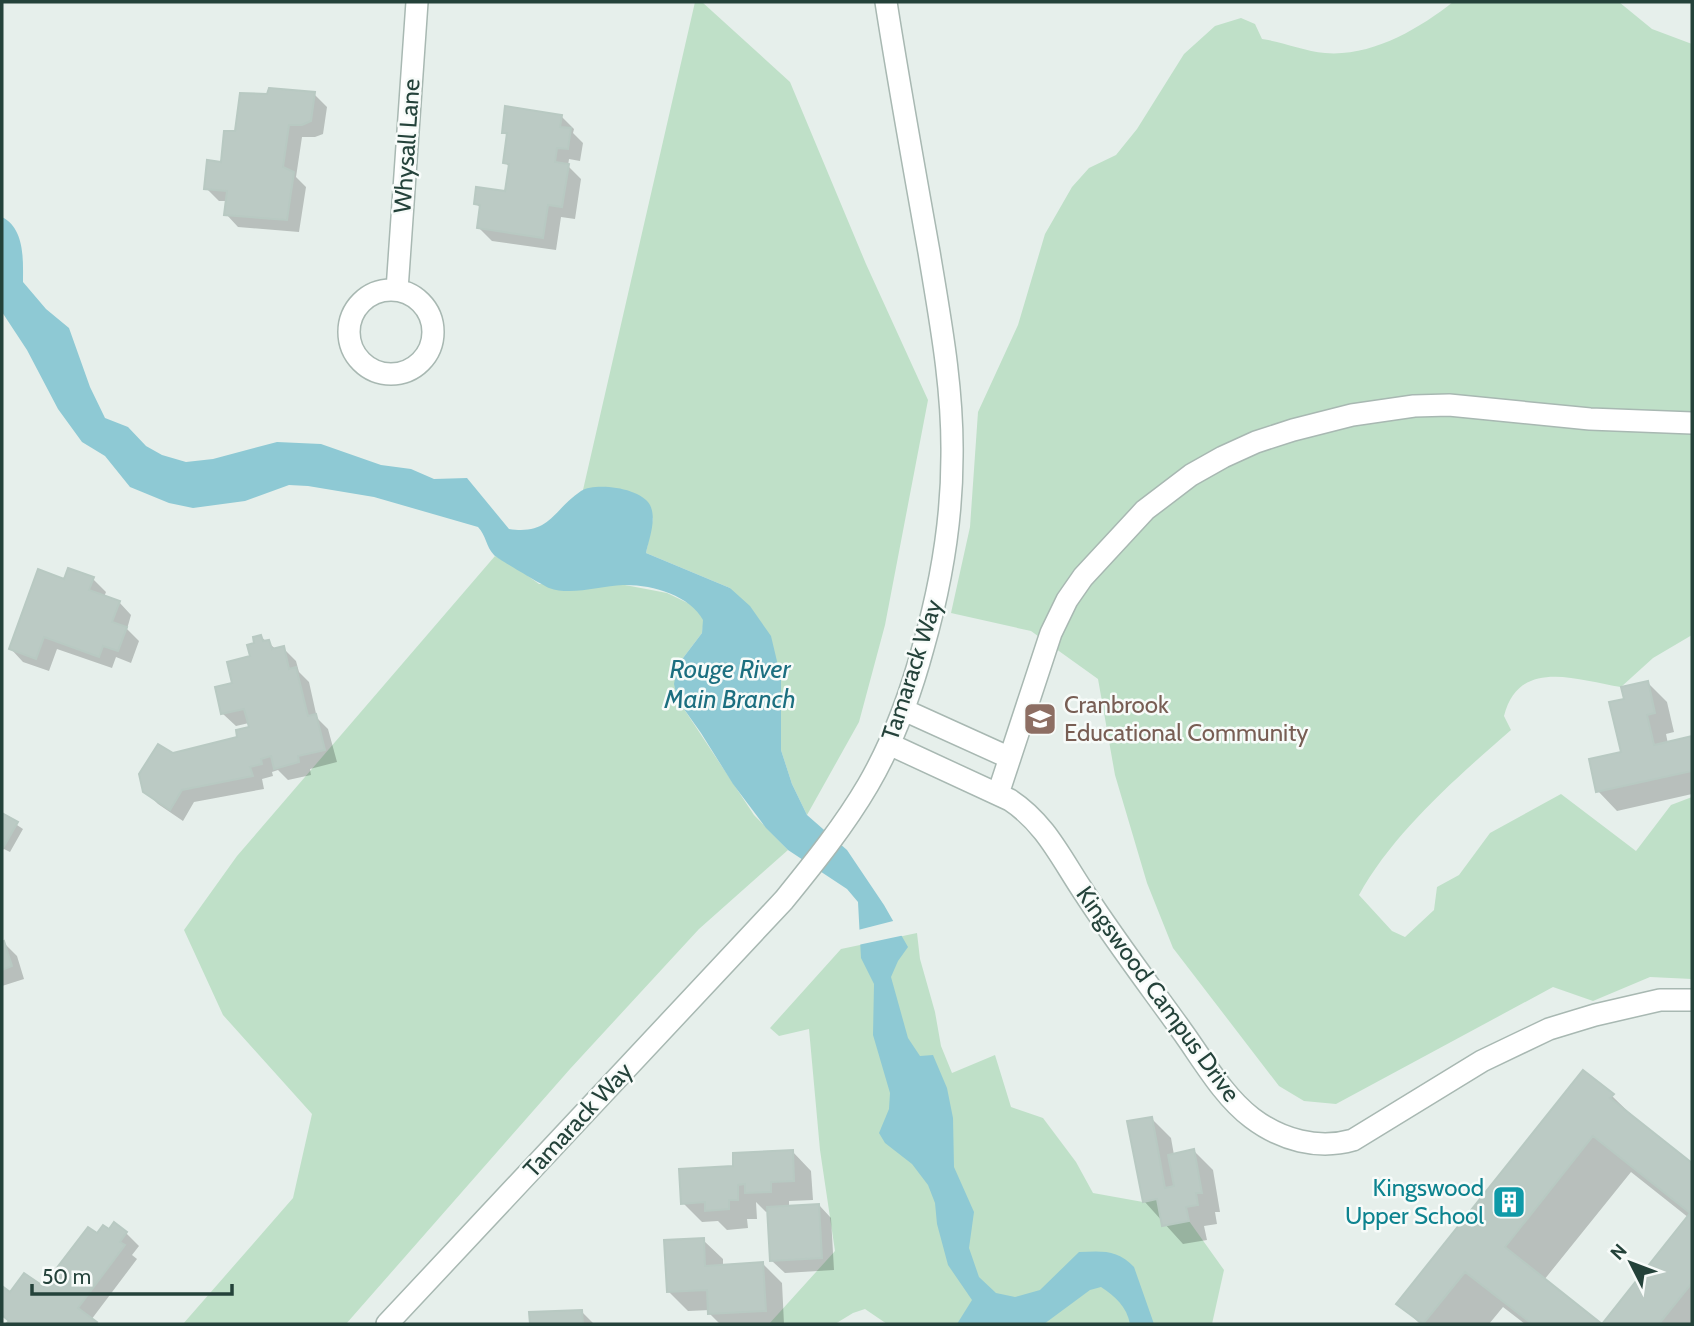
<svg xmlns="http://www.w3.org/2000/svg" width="1694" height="1326" font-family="Cabin,sans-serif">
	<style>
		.green { fill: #bfe0c8 }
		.water { fill: #8ec9d4 }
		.pier { fill: #e6efeb }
		.shadow { fill: #0003 }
		.building { fill: #bbcac4; stroke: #b8c9c2; stroke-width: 2; fill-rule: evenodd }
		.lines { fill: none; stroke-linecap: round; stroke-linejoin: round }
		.minor-casing { stroke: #a8b8b2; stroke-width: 24 }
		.minor { stroke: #fff; stroke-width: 21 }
		.labels { text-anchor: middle; stroke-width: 5; stroke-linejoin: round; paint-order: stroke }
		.street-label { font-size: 24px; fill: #24423a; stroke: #f7fbf9 }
		.education-label { font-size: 24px; fill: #785e54; stroke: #f7fbf9; text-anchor: start }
		.culture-label { font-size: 24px; fill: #0d838f; stroke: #f7fbf9; text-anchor: end }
		.water-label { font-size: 26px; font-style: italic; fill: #1c6f80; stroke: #f7fbf9 }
	</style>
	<rect width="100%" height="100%" fill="#e6efeb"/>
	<path class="green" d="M695 2H702L790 82 866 264 928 400 885 625 859 722 807 815 792 784 781 750V678L730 588 646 553 653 518 583 490Z
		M1453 2H1619L1652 29 1692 44V635L1653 658 1621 687C1577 680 1519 657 1504 716L1511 730C1457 777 1393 833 1359 895L1392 931 1405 937 1434 910 1437 887 1459 875 1490 833 1561 794 1636 851 1671 805 1692 797V979L1650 977 1593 1001 1553 987 1336 1104 1304 1101 1279 1086 1173 948 1147 883 1115 775 1098 679 1031 631 951 613 970 527 978 412 1018 325 1045 234 1072 187 1089 168 1116 155 1137 129 1184 54 1215 26 1241 18 1255 24 1262 39C1283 42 1304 51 1325 53 1371 57 1419 29 1453 2Z
		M495 556 520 570 539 584 625 585 667 593 694 606 704 620 702 633 680 662 684 709 754 815 788 850 699 929 570 1069 346 1324H183L293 1198 312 1114 223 1015 184 930 237 856Z
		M917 933 920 959 935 1012 941 1046 952 1073 995 1055 1011 1107 1043 1118 1076 1162 1093 1193 1143 1202 1157 1199 1162 1226 1189 1221 1224 1270 1212 1324H887L865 1309 853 1313 835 1324H769L835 1251 820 1150 809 1029 779 1036 770 1028 841 949Z"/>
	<path class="water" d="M2 217C25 229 23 259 23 282L46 309 69 328 90 387 105 418 128 427 146 446 162 455 186 462 213 459 277 442 321 444 381 465 411 469 434 479 467 478 509 529C550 535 552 511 581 491 596 482 641 488 650 505 657 519 649 539 646 553L730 588 750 606 771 636 781 678V750L792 784 807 815 847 850 884 905 908 947 898 961 891 977 908 1038 920 1056 933 1055 947 1088 953 1118 954 1167 974 1212 969 1248 979 1277 996 1293 1015 1297 1040 1290 1079 1252C1101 1251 1118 1249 1134 1267L1154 1324H1130C1127 1307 1115 1296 1101 1287L1090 1290 1044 1324H957L972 1300 948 1265 937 1224 935 1203 928 1185 912 1164 885 1143 879 1133 889 1109 890 1093 873 1035 874 984 861 958 858 902 847 889 788 850 766 828 733 784 701 733 684 709 677 697 674 684 676 673 680 662 702 633 703 620C690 595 650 584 623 585 600 586 571 596 549 588 542 585 498 559 494 555 486 547 486 535 478 527L374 497 308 486 289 485 245 501 193 508 169 503 130 487 105 456 82 442 58 409 27 350 2 312Z"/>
	<path class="pier" d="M897 920 905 935 858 945V930Z"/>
	<path class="shadow" d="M314 94 327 107 323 134 315 137H302L296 177 306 187 299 232 238 227 226 214 227 201H219L206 188 222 164 237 133Z
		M561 116 574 129 573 133 583 143 580 161 569 159 568 166 581 179 575 219 561 217 556 250 492 241 479 228 482 209 475 203 506 193 510 168 505 162 509 137 503 132Z
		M93 579 106 592 104 597 119 602 131 615 127 629 139 641 131 663 116 657 112 668 57 649 49 671 23 662 11 649 65 581Z
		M261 637 277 650 283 648 296 661 299 672 309 682 317 718 328 729 337 762 310 769 311 775 288 780 278 770 272 772 273 776 262 779 264 789 194 802 183 821 158 804 145 791 173 755 239 738 251 729 249 723 236 726 223 714 234 684 252 657Z
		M1648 683 1667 702 1674 732 1666 734 1668 744 1692 738V794L1617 811 1598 791 1623 753 1626 700Z
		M2 815 23 829 10 852 2 848Z
		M4 943 17 956 24 979 2 986V944Z
		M1583 1072 1612 1096 1641 1124 1692 1165V1324H1604L1689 1218 1631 1172 1544 1280 1600 1324H1525L1503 1307 1489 1324H1420L1399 1303Z
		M1151 1118 1171 1138 1174 1155 1194 1151 1213 1170 1220 1212H1215L1217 1224 1204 1226 1207 1240 1183 1244 1144 1201Z
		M792 1151 811 1171 813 1200 789 1201V1207L819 1205 831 1218 834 1270 785 1273 772 1261 769 1211 766 1212 756 1202 757 1219H747L748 1228 727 1230 718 1221 702 1222 683 1203 735 1167Z
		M109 1232 126 1233 139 1246 132 1255 137 1259 91 1320 97 1324H8L10 1322 2 1316V1288L10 1294 44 1289 97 1236Z
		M703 1240 723 1259V1266L763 1264 782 1283 784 1324H720L710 1314V1310L688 1311 669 1292Z
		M582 1312 594 1324H532L531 1313Z"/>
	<path class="building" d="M269 88 315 92 311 121 302 125H289L283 167 294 172 287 220 224 215 227 191 204 189 207 160 221 162 224 131H235L240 93 267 94Z
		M505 106 562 115 560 127 571 128 568 149 557 148 555 162 569 164 562 207 548 205 543 238 477 228 480 205 474 204 476 187 505 191 509 164 503 163 507 133H502Z
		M68 568 94 577 89 590 120 601 112 622 127 627 118 651 103 646 99 657 44 637 36 659 9 649 38 569 64 579Z
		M261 635 263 641 269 640 272 649 284 646 289 669 296 667 308 716 316 714 325 750 298 756 299 762 274 769 271 756 261 759 262 764 250 767 253 776 182 790 170 810 143 792 139 774 158 744 173 753 237 737 236 730 249 727 244 709 221 714 215 687 232 683 227 662 250 656 247 645 254 643 253 637Z
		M1648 681 1655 713 1647 715 1654 745 1692 736V771L1596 792 1589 759 1621 752 1609 702 1624 699 1621 687Z
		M2 813 18 822 3 848 2 847Z
		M4 941 12 966 2 970V942Z
		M1583 1070 1614 1094 1610 1098 1692 1163V1283L1659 1324H1532L1465 1272 1423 1324 1396 1304ZM1593 1136 1690 1213 1602 1324 1505 1247Z
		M1152 1117 1165 1188 1174 1186 1168 1155 1194 1149 1202 1193H1196L1198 1205 1186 1207 1189 1221 1162 1226 1157 1199 1143 1202 1127 1121Z
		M793 1150 794 1181 771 1182V1192L745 1193V1184L738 1185V1200H729V1209L705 1211V1202L681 1204 679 1169 733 1166V1153Z
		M819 1204 822 1258 770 1261 767 1207Z
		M114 1222 127 1232 120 1242 125 1245 78 1308 97 1322 95 1324H6L9 1321 2 1315V1286L10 1292 24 1273 43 1286 88 1227 97 1233 103 1225 109 1229Z
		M704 1238 705 1266 763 1262 766 1311 708 1314 707 1290 667 1292 664 1240Z
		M582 1310 583 1324H530L529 1312Z"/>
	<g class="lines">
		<defs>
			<path id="minor" d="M349 332a42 42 0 1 1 84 0a42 42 0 1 1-84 0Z
				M397 290 417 2
				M904 710 1010 758
				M889 744 1010 800C1045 823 1061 858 1083 891 1114 939 1149 985 1182 1031 1203 1060 1223 1096 1252 1118 1281 1140 1318 1150 1353 1140L1482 1061 1549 1029 1595 1015 1660 1000H1692
				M998 794 1051 633 1067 600 1083 577 1145 510 1191 475 1223 457 1256 442 1293 430 1352 415 1414 406 1449 405 1590 419 1692 423
				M387 1324 784 900C814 863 844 826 868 785 893 742 910 696 923 648 941 585 952 522 952 456 953 387 940 319 929 252 914 168 899 85 886 2"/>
		</defs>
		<use href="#minor" class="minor-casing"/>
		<use href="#minor" class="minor"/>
	</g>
	<defs>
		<symbol id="school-square" viewBox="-11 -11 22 22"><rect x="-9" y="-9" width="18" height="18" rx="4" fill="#8d6e63" stroke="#f7fbf9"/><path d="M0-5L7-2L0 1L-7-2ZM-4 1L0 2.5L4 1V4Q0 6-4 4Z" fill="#fff"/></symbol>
		<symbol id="building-square" viewBox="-11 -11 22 22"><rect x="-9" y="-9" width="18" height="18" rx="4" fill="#0f9aa8" stroke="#f7fbf9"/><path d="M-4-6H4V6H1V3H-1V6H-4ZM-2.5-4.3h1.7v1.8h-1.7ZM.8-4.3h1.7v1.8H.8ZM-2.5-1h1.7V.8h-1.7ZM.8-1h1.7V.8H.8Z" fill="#fff"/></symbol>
	</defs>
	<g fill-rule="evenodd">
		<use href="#school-square" x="1021" y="700" width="38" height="38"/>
		<use href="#building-square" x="1490" y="1183" width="38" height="38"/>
	</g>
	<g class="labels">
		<g class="street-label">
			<text transform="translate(407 146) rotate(-86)" y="8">Whysall Lane</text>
			<text transform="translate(912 670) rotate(-72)" y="8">Tamarack Way</text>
			<text transform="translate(1158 994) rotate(54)" y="8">Kingswood Campus Drive</text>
			<text transform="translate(578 1120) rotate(-47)" y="8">Tamarack Way</text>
		</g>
		<g class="education-label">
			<text x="1064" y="713">Cranbrook<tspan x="1064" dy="28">Educational Community</tspan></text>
		</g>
		<g class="culture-label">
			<text x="1484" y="1196">Kingswood<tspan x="1484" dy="28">Upper School</tspan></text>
		</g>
		<g class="water-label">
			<text x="730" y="678">Rouge River<tspan x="730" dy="30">Main Branch</tspan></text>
		</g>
	</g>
	<rect width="1694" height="1326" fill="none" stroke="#24423a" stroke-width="7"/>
	<g transform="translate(1631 1263) rotate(312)" stroke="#f7fbf9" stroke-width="5" paint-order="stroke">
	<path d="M0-5L12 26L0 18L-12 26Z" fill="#24423a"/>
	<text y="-10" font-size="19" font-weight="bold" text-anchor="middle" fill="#24423a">N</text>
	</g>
	<path d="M32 1284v10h200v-10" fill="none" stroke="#24423a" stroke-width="3.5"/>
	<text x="42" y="1284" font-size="21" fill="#24423a" stroke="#f7fbf9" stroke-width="5" paint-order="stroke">50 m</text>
</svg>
